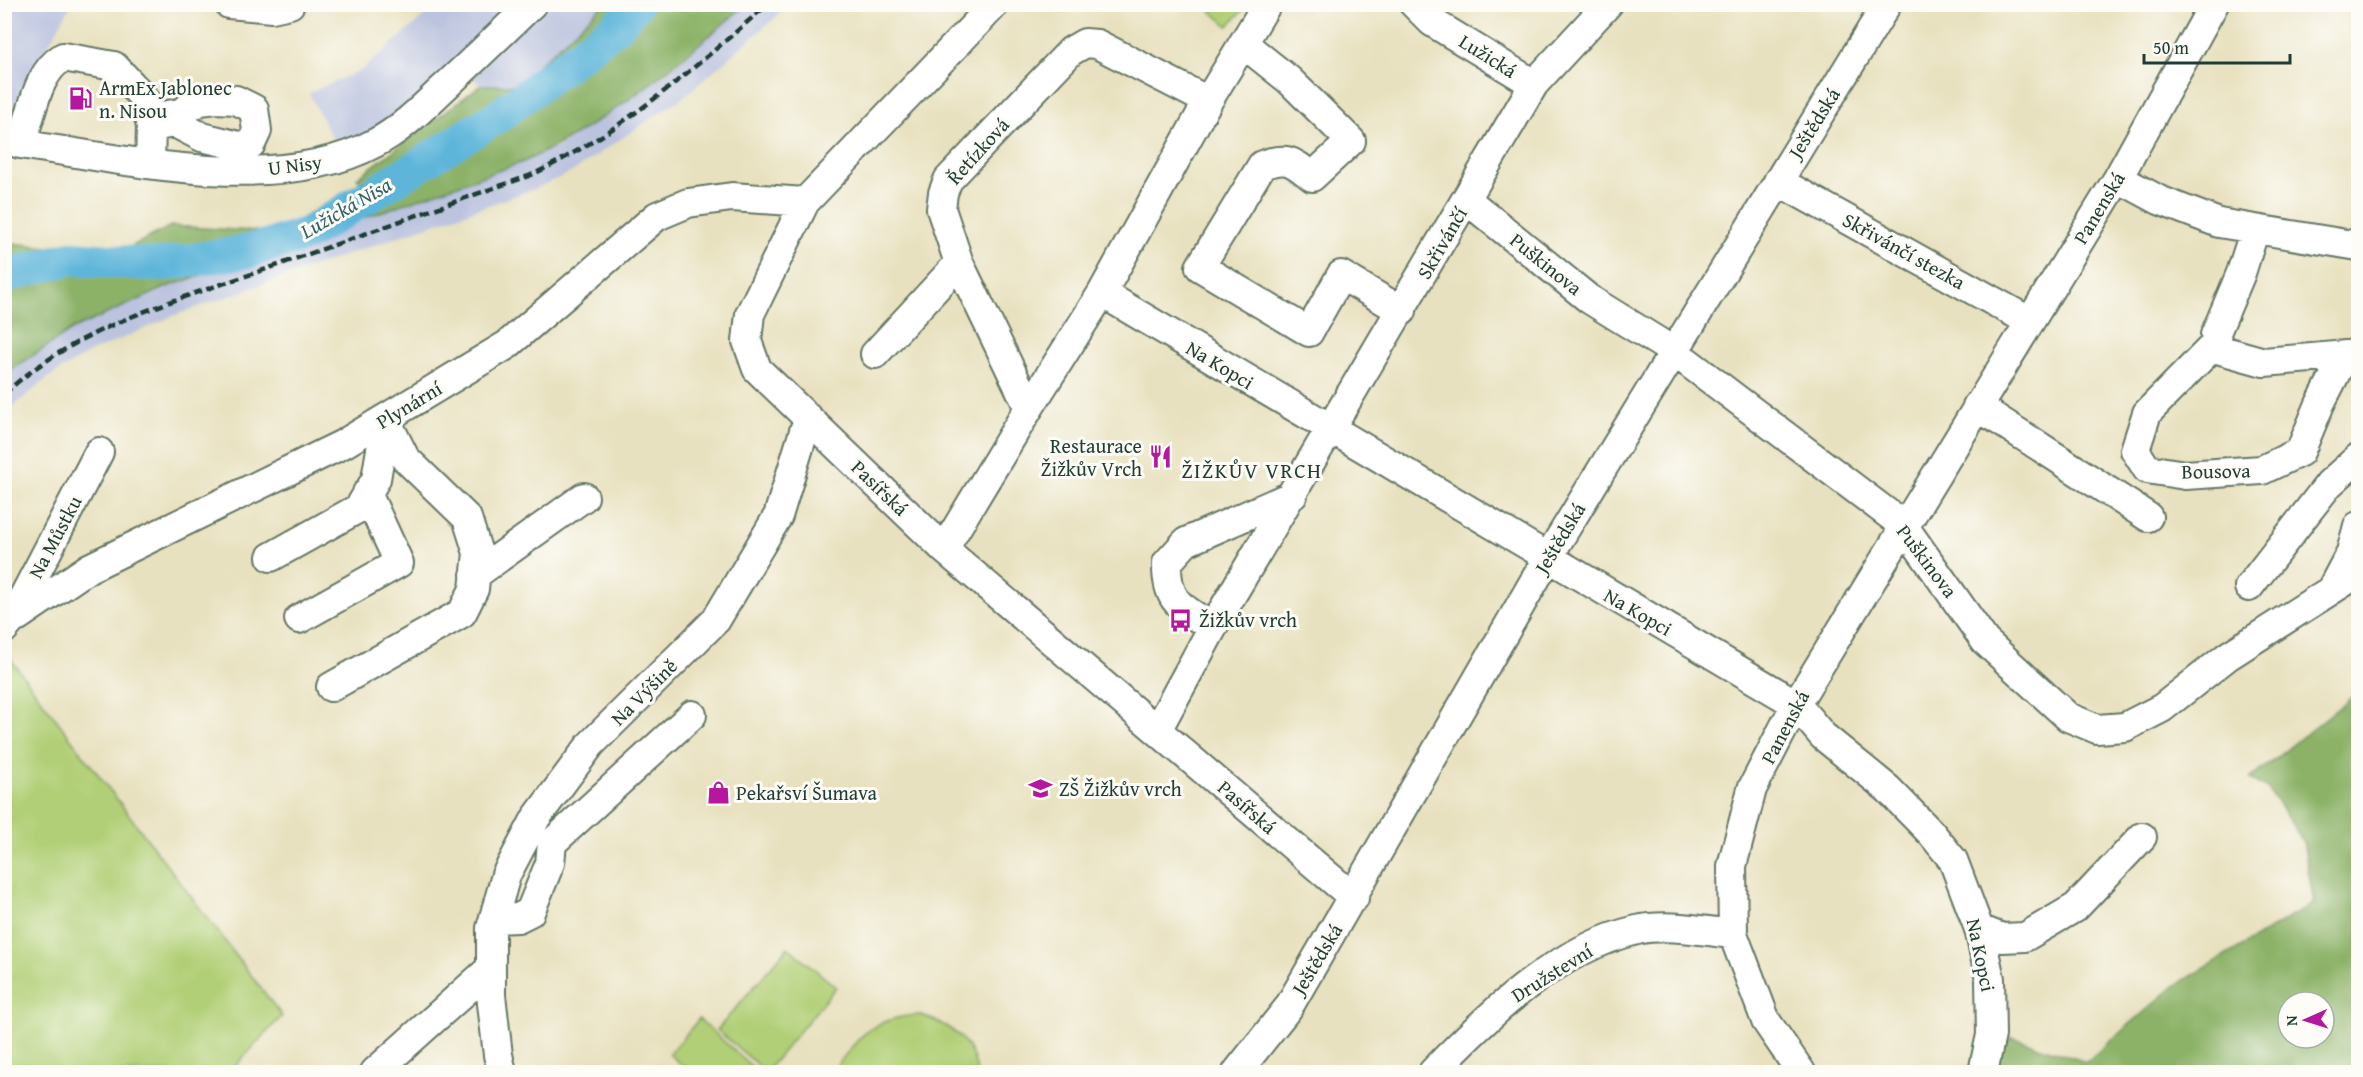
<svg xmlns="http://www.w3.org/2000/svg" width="2363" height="1077" font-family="'Gentium Book Plus',serif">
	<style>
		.industrial { fill: #bbc3de }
		.green { fill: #b1cf76; stroke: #688655; stroke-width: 1.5 }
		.forest { fill: #8cb267; stroke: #56784e; stroke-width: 1.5; fill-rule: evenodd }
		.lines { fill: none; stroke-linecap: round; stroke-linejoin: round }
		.river { stroke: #5db5da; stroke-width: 34 }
		.minor-casing { stroke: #657665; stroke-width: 32 }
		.minor { stroke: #fff; stroke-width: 28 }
		.rail { stroke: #1f3d34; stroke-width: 4.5; stroke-dasharray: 9 4.5; stroke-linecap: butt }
		.labels { text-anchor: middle; stroke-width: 6; stroke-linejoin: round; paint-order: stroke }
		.street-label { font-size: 20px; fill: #1f3d34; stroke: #fdfcf7 }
		.poi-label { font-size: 20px; fill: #1f3d34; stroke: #fdfcf7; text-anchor: start }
		.water-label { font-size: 21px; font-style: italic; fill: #326166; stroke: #fdfcf7 }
		.neighbourhood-label { font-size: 21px; letter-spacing: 1.5px; fill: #1f3d34; stroke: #fdfcf7 }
	</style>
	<rect width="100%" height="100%" fill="#fdfcf7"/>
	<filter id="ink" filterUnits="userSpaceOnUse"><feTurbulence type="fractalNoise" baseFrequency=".0167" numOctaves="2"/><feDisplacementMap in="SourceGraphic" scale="12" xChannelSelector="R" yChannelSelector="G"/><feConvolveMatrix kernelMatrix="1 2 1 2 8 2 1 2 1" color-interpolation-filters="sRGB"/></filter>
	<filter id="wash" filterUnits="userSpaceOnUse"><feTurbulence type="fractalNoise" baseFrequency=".008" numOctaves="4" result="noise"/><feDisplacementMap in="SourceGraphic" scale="24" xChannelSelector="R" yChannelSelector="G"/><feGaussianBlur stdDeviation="1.35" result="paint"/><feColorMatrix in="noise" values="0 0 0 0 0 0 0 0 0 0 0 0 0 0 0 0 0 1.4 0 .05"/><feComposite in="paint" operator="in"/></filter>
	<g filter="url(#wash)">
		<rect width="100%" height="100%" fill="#e8e1bf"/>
		<path class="industrial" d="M5 5H71L5 120Z
			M437 5H603L517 85H481L463 70 414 116 338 150 309 93 362 70Z
			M746 5H790L682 98 572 172 534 189 178 314 87 354 49 377 5 413V374L73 329 167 287 523 162 559 146 664 75Z"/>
		<path class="green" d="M1204 5H1241L1245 8 1228 26Z
			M5 652 282 1016 230 1072H5Z
			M788 947 836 987 766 1072 717 1030Z
			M920 1015C951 1025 972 1040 977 1072H832C861 1035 870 1018 920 1015Z
			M699 1019 758 1072H690L669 1054Z"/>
		<path class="forest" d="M740 5 742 8C673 67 606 124 523 162L167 287 73 329 5 374V242L115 255 171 226 287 233 365 188 357 178 481 85H517L603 5Z
			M2358 692V1072H1992L1997 1056 2011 1037 2086 1062 2173 987 2314 903 2303 841 2269 790 2250 779ZM2288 1002H2324V1038H2288Z"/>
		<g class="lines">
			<path class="river" d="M4 276 71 258 158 265 249 251 307 234 500 115 616 27 636 4"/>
		</g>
	</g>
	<g filter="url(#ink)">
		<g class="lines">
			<defs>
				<path id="minor" d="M229 4 272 8 290 4
					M995 4 805 202 750 314 747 341 757 369 944 549 1354 898
					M1414 4 1432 22 1534 84
					M1244 44 1289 80 1351 141 1312 177C1292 161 1288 156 1262 165L1200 267 1309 332 1341 275 1402 311
					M149 118 180 113 200 101 216 99 236 100 254 109 257 131 251 144 239 146 219 141 202 137 175 123 151 127
					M4 139 20 144C126 160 277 196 375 143 403 129 426 104 449 83 477 57 504 31 532 4
					M20 144C33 117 34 75 63 57L114 66 145 99 151 127 150 164
					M2118 178 2159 200 2219 223 2358 246
					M1778 181 2029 321
					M1467 200 1589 299 1673 351 1903 525 1985 641 2068 717 2097 729 2125 727 2162 708 2228 656 2358 573
					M2255 229 2241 273 2215 335 2221 350 2264 362 2358 354
					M1102 293 1796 704 1823 736 1888 789 1932 834 1953 860 1979 929 1990 979 1991 1035 1983 1072
					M2217 342 2147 413 2135 450 2147 469 2185 475 2262 470 2300 452 2320 404 2345 355
					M875 354 959 263
					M1977 406 2148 517
					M1029 408 959 263 941 209 943 193 948 180 1071 51 1085 43 1097 44 1208 101
					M944 549 1029 408 1102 293 1208 101 1267 4
					M271 557 359 508 376 479 386 420 405 458 467 518 478 553 474 589 462 613 331 687
					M475 575 584 497
					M2249 587 2329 484 2358 458
					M2331 590 2351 552 2358 526
					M12 619 99 452
					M299 619 399 563 367 493
					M1213 627C1182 608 1166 603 1167 563L1186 542 1293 495
					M4 629 11 621 89 568 343 444 507 345 657 216 688 203 732 197 805 202
					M1157 730 1213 627 1534 84 1608 4
					M494 919 518 918 530 912 550 863 552 843 692 715
					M1979 929 2002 938 2025 937 2076 907 2142 837
					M375 1072 491 968
					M502 1072 498 1055 491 995V928L506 875 536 818 591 744 716 620 778 516 808 418
					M1237 1072 1288 1008 1547 559 1887 4
					M1433 1072C1489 1014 1556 949 1637 930 1667 923 1703 931 1733 934
					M1801 1072 1766 1021 1733 934 1732 866 1752 789 1796 704 2118 178 2214 4"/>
			</defs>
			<use href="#minor" class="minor-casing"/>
			<use href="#minor" class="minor"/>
			<path class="rail" d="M4 394C84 320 194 296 292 260 371 232 449 203 529 176 620 134 693 69 768 4"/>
		</g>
	</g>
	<defs>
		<symbol id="fuel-bare" viewBox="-9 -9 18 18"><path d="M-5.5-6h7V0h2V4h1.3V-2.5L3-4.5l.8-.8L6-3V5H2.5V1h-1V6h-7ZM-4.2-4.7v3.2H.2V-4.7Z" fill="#b5179e" stroke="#fdfcf7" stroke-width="2.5" paint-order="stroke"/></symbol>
		<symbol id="restaurant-bare" viewBox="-9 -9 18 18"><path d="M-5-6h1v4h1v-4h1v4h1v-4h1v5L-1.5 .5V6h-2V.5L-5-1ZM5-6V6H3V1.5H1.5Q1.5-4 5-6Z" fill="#b5179e" stroke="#fdfcf7" stroke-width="2.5" paint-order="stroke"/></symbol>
		<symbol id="bus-bare" viewBox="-9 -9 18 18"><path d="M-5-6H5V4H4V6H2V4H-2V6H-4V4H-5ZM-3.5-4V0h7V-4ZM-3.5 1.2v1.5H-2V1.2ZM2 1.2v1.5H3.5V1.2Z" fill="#b5179e" stroke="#fdfcf7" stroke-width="2.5" paint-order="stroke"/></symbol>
		<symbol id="school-bare" viewBox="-9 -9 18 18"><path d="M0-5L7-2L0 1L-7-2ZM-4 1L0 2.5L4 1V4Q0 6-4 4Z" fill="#b5179e" stroke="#fdfcf7" stroke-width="2.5" paint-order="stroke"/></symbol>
		<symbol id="shop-bare" viewBox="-9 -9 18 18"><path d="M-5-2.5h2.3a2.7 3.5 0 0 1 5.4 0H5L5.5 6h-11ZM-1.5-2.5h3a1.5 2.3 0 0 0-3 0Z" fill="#b5179e" stroke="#fdfcf7" stroke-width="2.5" paint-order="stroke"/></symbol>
	</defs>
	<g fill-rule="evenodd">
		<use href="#fuel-bare" x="64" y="82" width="33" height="33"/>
		<use href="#restaurant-bare" x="1144" y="440" width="33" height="33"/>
		<use href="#bus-bare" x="1164" y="604" width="33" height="33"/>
		<use href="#school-bare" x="1024" y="772" width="33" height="33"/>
		<use href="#shop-bare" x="702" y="776" width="33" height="33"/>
	</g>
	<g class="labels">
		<g class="street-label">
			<text transform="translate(1488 56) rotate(32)" y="7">Lužická</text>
			<text transform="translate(1814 123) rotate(-58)" y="7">Ještědská</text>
			<text transform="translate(978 151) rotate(-48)" y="7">Řetízková</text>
			<text transform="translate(295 165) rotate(-7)" y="7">U Nisy</text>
			<text transform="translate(2099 208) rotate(-59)" y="7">Panenská</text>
			<text transform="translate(1442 243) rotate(-60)" y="7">Skřivánčí</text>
			<text transform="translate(1904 251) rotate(29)" y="7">Skřivánčí stezka</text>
			<text transform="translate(1546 264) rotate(39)" y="7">Puškinova</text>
			<text transform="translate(1220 365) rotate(31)" y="7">Na Kopci</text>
			<text transform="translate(409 405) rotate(-31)" y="7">Plynární</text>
			<text transform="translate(2216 471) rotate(-1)" y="7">Bousova</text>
			<text transform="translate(880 488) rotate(44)" y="7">Pasířská</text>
			<text transform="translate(55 537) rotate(-62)" y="7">Na Můstku</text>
			<text transform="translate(1560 538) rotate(-59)" y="7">Ještědská</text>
			<text transform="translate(1927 561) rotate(53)" y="7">Puškinova</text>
			<text transform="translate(1638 612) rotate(30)" y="7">Na Kopci</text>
			<text transform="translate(644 692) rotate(-45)" y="7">Na Výšině</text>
			<text transform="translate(1785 727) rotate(-62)" y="7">Panenská</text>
			<text transform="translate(1247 807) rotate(41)" y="7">Pasířská</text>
			<text transform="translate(1981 955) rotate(78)" y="7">Na Kopci</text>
			<text transform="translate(1317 959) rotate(-59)" y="7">Ještědská</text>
			<text transform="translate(1552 973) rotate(-32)" y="7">Družstevní</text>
		</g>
		<g class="poi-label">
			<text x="99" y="95">ArmEx Jablonec<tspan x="99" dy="23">n. Nisou</tspan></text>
			<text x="1142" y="453" text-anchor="end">Restaurace<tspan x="1142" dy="23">Žižkův Vrch</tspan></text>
			<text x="1199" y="627">Žižkův vrch</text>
			<text x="1059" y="796">ZŠ Žižkův vrch</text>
			<text x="736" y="800">Pekařsví Šumava</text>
		</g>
		<g class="water-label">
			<text transform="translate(346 208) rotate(-30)" y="7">Lužická Nisa</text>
		</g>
		<g class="neighbourhood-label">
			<text x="1252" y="478">ŽIŽKŮV VRCH</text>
		</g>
	</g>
	<rect width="2363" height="1077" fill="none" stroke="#fdfcf7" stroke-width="24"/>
	<g transform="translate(2306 1020) rotate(267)"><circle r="28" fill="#fdfcf7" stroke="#a4b0a9" stroke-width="1.5"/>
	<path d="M0-4.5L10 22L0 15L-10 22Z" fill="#b5179e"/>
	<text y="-9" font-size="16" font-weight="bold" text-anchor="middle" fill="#1f3d34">N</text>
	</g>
	<path d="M2144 54v9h146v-9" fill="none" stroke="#1f3d34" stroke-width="3"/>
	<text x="2153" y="54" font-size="18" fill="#1f3d34" stroke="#fdfcf7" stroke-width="4.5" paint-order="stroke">50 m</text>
</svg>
